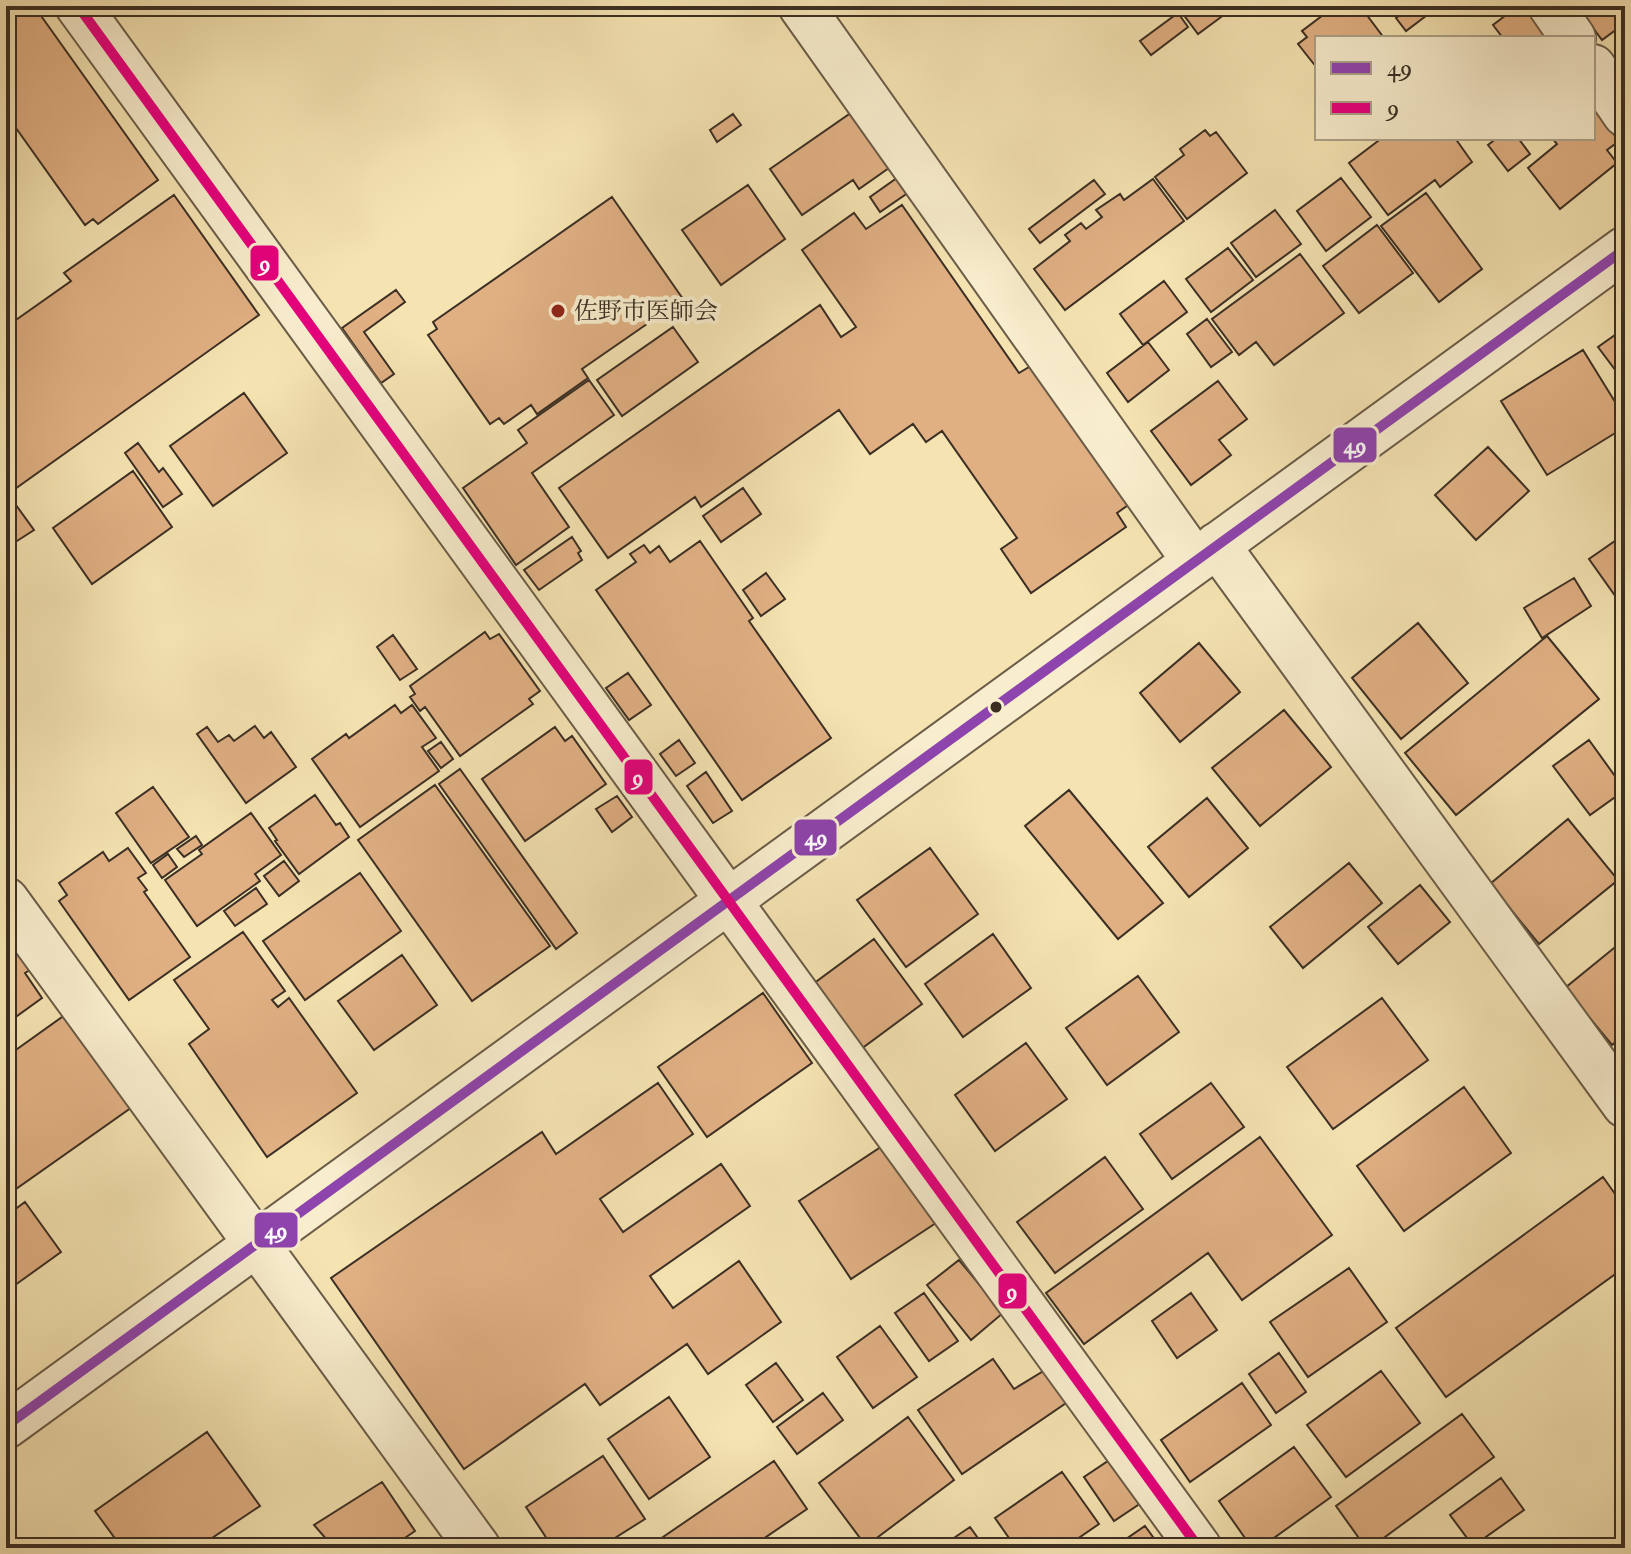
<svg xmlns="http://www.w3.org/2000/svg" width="1631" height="1554" font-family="'IM FELL Double Pica','Noto Serif JP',serif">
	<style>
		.building { fill: #e0b083; stroke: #3b2f24; stroke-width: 2 }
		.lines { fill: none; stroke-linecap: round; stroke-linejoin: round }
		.minor-casing { stroke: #6a5c48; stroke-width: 48 }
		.minor { stroke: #f8edcd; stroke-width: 44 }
		.bus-1-casing { stroke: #f8edcd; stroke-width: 16 }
		.bus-2-casing { stroke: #f8edcd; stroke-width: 16 }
		.bus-1 { stroke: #8e44ad; stroke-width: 10 }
		.bus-2 { stroke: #e5007d; stroke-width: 10 }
		.poi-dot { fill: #8f2418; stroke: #f8edcd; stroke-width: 3 }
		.bus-dot { fill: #3b2f24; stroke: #f8edcd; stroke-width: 3 }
		.labels { text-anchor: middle; stroke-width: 8; stroke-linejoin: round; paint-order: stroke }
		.poi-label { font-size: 24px; fill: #3b2f24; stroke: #f8edcd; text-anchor: start }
		.line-badge { stroke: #f8edcd; stroke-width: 3 }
		.badge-label { font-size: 22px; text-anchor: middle; font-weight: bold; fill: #fff }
	</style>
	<rect width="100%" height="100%" fill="#f5e3b2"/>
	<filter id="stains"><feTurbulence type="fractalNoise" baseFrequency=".0025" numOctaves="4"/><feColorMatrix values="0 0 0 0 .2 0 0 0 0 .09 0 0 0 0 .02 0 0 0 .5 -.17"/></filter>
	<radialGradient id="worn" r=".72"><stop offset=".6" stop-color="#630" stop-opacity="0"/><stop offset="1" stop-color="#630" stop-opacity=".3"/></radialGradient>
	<path class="building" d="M6 6H34L158 180 98 224 93 219 85 225 6 114Z
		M1177 6H1229L1232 9 1198 34Z
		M1335 6H1360L1384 38H1317V68L1298 44 1307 37 1302 31Z
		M1412 6H1439L1406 31 1396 18Z
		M1518 6H1531L1549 38H1503L1493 25Z
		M1577 6H1625V23L1602 40Z
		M1178 13 1188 27 1151 55 1140 41Z
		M858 108 896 163 859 189 853 180 802 215 770 169Z
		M1593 108 1619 141 1607 150 1617 163 1560 209 1528 168 1557 144 1552 138H1593Z
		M733 114 741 125 717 142 710 130Z
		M1205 130 1210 136 1216 132 1247 173 1187 219 1155 177 1184 155 1180 149Z
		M1382 138H1455L1472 162 1440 187 1435 180 1388 215 1349 163Z
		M1497 138H1518L1530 154 1508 171 1488 145Z
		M904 173 915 188 880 212 870 197Z
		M1341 178 1371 217 1326 251 1297 211Z
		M1153 179 1184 221 1065 310 1034 269 1070 241 1065 235 1081 223 1086 229 1102 217 1096 210 1120 194 1124 200Z
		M1094 180 1105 194 1040 243 1029 229Z
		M748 185 785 239 721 285 682 230Z
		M1426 193 1482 269 1439 302 1381 226Z
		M174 195 259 315 8 494 34 530 6 548V327L71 281 64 273Z
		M612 197 683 299 582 369 588 378 537 414 531 405 504 424 499 418 490 424 428 335 437 329 433 322Z
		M902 205 1019 373 1034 364 1131 503 1117 513 1126 527 1031 593 1001 549 1017 538 942 431 926 442 913 424 870 454 839 410 701 507 695 497 608 558 559 488 820 305 841 337 856 327 802 250 854 213 866 229Z
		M1275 210 1301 244 1256 277 1231 243Z
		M1377 225 1413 273 1359 313 1323 266Z
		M1228 248 1253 280 1211 312 1186 279Z
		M1300 254 1344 313 1274 365 1256 342 1239 355 1212 319Z
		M1164 281 1187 312 1143 345 1120 314Z
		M396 290 405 302 364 332 394 374 381 383 342 328Z
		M1207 319 1232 352 1211 367 1187 334Z
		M673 327 698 362 622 416 597 380Z
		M1625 328V383L1598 347Z
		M1148 342 1169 370 1128 402 1107 373Z
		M1583 350 1625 418V427L1547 475 1501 401Z
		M589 380 614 415 532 473 569 527 516 565 463 488 527 443 518 430Z
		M1218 381 1247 419 1219 440 1231 455 1191 485 1151 431Z
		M244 393 287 453 213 506 170 446Z
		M138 443 159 472 163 468 182 494 163 507 125 453Z
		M1488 447 1529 491 1476 540 1435 495Z
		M133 471 172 527 92 584 53 528Z
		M743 488 761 514 721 542 703 516Z
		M1625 534V606L1623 607 1589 559Z
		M572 537 581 551 578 553 582 560 539 590 524 570Z
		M700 541 753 618 749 621 831 738 742 800 596 590 636 562 630 554 644 545 650 553 659 546 670 562Z
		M766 573 785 599 761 616 743 590Z
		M1574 578 1591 606 1542 638 1524 608Z
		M1418 623 1468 683 1401 739 1352 678Z
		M485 632 490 639 499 634 540 691 529 699 533 704 460 756 425 707 420 711 410 697 415 694 410 686Z
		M393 635 417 669 400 680 377 647Z
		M1547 636 1599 699 1456 815 1405 753Z
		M1199 643 1240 692 1180 742 1140 693Z
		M628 673 651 705 629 720 606 688Z
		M395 705 401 713 412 705 436 738 422 747 439 771 360 827 312 759 346 734 349 738Z
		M1284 710 1331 767 1260 826 1212 768Z
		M255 726 264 738 271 732 296 767 246 803 197 734 207 727 218 742 229 735 234 741Z
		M555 727 565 741 572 736 606 784 525 841 482 779Z
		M679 740 695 763 676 776 660 754Z
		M1589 740 1625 790 1590 815 1553 766Z
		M441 742 453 759 441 768 428 751Z
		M460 769 577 933 556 949 439 784Z
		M706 772 732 811 713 823 687 786Z
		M435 785 550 946 472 1001 358 840Z
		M153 787 189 837 151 863 116 813Z
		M1069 790 1163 903 1118 939 1025 826Z
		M315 795 336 825 340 823 349 837 299 874 275 841 277 840 269 828Z
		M617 796 632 817 612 832 596 809Z
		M1207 798 1248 848 1189 897 1148 847Z
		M251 813 281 855 255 874 260 881 197 926 165 880 202 854 199 850Z
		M1568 819 1618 880 1539 944 1490 884Z
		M196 836 202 845 184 857 177 849Z
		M128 848 146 873 138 878 147 890 144 892 190 957 129 1000 59 901 67 895 59 883 103 852 109 861Z
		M930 848 978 914 906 967 857 900Z
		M168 854 177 867 162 878 153 865Z
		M284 861 299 881 279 896 264 876Z
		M1349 863 1382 903 1303 968 1270 927Z
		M360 873 401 931 305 1000 263 941Z
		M1420 885 1450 922 1398 964 1368 927Z
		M256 888 267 904 235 926 224 911Z
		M243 932 285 991 272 1000 278 1007 289 998 357 1093 267 1157 189 1044 209 1029 174 980Z
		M993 934 1031 988 963 1037 925 984Z
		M874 939 922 1004 857 1052 809 987Z
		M1625 939V1034L1612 1045 1565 988Z
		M9 941 30 970 25 973 42 998 6 1024V943Z
		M402 955 437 1005 374 1050 338 1001Z
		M1138 976 1179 1032 1107 1085 1066 1028Z
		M763 993 812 1063 707 1137 658 1067Z
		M1382 998 1428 1060 1333 1129 1287 1067Z
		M69 1012 135 1105 6 1196V1057Z
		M1026 1043 1067 1099 995 1151 955 1095Z
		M658 1083 693 1134 600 1199 623 1232 721 1164 750 1206 650 1276 673 1308 739 1261 781 1322 708 1374 687 1344 600 1405 585 1384 464 1469 331 1278 542 1132 556 1154Z
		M1211 1083 1244 1127 1172 1179 1140 1134Z
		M1464 1087 1511 1153 1404 1231 1357 1166Z
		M1260 1137 1332 1235 1242 1300 1208 1253 1084 1344 1046 1293Z
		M893 1139 945 1217 851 1279 799 1201Z
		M1105 1157 1143 1209 1055 1273 1017 1222Z
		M1603 1177 1625 1208V1267L1446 1397 1396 1328Z
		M25 1202 61 1252 11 1288 6 1282V1216Z
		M959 1260 1003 1313 971 1340 927 1285Z
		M1349 1268 1387 1322 1308 1377 1270 1322Z
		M924 1293 958 1341 929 1361 895 1313Z
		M1191 1293 1217 1330 1177 1358 1152 1321Z
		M880 1326 917 1377 873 1408 837 1357Z
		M1279 1353 1306 1392 1276 1413 1249 1374Z
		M993 1359 1014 1389 1050 1367 1072 1399 962 1474 918 1410Z
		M776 1363 803 1400 773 1422 746 1385Z
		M1381 1371 1420 1423 1346 1477 1307 1425Z
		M1242 1383 1271 1425 1190 1482 1161 1440Z
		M823 1393 843 1420 797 1454 777 1427Z
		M669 1397 710 1457 649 1499 608 1439Z
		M1462 1414 1494 1457 1370 1548H1366L1336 1506Z
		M908 1417 954 1480 866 1546 819 1483Z
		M207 1432 260 1506 197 1548H122L95 1511Z
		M1294 1447 1331 1497 1260 1548H1252L1219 1501Z
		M603 1456 645 1519 599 1548H553L526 1507Z
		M1114 1457 1144 1501 1114 1521 1084 1477Z
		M774 1461 807 1509 750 1548H647Z
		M1062 1472 1099 1524 1064 1548H1016L995 1518Z
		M1501 1478 1524 1510 1473 1546 1450 1515Z
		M382 1482 415 1531 390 1548H334L314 1525Z
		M1145 1526 1161 1548H1113Z
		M970 1527 985 1548H939Z"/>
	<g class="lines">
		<defs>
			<path id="minor" d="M78 6 1199 1548
				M801 6 1194 560
				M1551 6 1573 38
				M1593 67 1625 114
				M1217 545 1625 1105
				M6 900 478 1548
				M6 1426 1625 249"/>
		</defs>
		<use href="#minor" class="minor-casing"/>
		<use href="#minor" class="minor"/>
		<defs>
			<path id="bus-1" d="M6 1426 1625 249"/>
			<path id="bus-2" d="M78 6 1199 1548"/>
		</defs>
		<use href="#bus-1" class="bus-1-casing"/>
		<use href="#bus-2" class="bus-2-casing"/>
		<use href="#bus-1" class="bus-1"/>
		<use href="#bus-2" class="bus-2"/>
	</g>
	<circle class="poi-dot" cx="558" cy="311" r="8"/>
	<circle class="bus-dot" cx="996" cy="707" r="7"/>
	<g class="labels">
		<g class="poi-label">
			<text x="574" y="319">佐野市医師会</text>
		</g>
	</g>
	<g class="line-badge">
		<rect x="249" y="244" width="31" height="38" rx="8" fill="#e5007d"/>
		<rect x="1332" y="426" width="46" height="38" rx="8" fill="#8e44ad"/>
		<rect x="623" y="758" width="31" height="38" rx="8" fill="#e5007d"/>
		<rect x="793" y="818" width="45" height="39" rx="8" fill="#8e44ad"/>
		<rect x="253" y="1211" width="46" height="38" rx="8" fill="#8e44ad"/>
		<rect x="997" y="1272" width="31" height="38" rx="8" fill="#e5007d"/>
	</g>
	<g class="badge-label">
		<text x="265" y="271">9</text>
		<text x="1355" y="453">49</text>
		<text x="638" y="785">9</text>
		<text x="816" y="845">49</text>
		<text x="276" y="1238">49</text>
		<text x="1012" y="1299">9</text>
	</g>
	<rect width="1631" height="1554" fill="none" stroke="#f5e3b2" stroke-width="32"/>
	<rect x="8" y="8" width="1615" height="1538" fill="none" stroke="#3b2f24" stroke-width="4"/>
	<rect x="16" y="16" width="1599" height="1522" fill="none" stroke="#3b2f24" stroke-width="2"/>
	<rect x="1315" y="36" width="280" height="104" fill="#f8edcd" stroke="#aca189" stroke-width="2"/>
	<rect x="1331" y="62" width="40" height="12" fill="#8e44ad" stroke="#aca189" stroke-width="2"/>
	<text x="1387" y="76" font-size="24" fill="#3b2f24">49</text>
	<rect x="1331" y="102" width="40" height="12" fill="#e5007d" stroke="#aca189" stroke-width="2"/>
	<text x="1387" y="116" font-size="24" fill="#3b2f24">9</text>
	<rect width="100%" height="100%" filter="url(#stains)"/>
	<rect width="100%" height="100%" fill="url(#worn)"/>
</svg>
